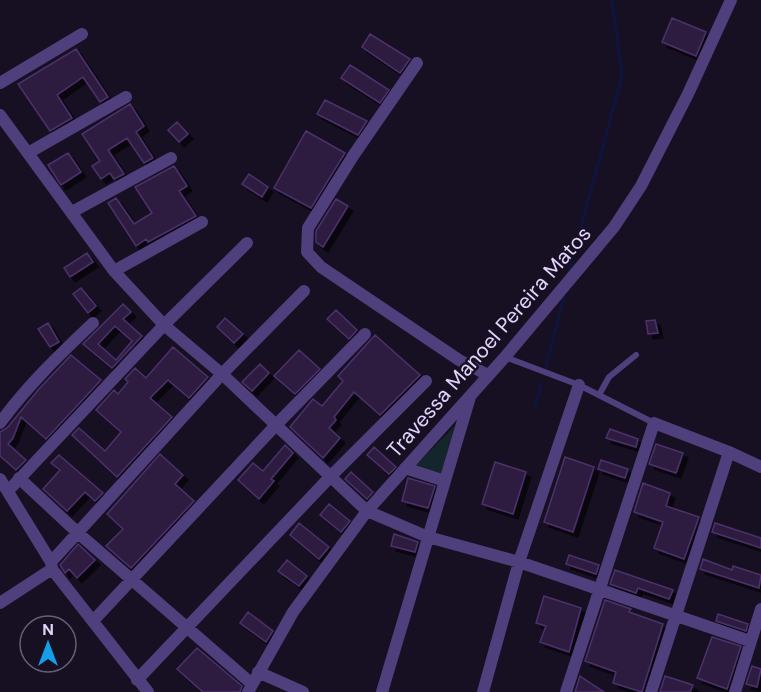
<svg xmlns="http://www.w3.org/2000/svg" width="761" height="692" font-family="'DM Sans',sans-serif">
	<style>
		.green { fill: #13262b }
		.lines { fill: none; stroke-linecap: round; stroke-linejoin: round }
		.stream { stroke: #0e143d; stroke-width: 3 }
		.building { fill: #2d1d41; stroke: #4b316b; stroke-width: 1.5; fill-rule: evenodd; filter: url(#shadow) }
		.lane { stroke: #503f7d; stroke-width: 6 }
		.street { stroke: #503f7d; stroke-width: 12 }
		.labels { text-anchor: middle; stroke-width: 5; stroke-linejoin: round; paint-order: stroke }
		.street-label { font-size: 21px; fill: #e2d4fb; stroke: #171022 }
	</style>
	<defs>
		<filter id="shadow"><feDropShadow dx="5" dy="5" stdDeviation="0" flood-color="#0009"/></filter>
	</defs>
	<rect width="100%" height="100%" fill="#171022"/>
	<path class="green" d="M455 426 441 473 416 465Z"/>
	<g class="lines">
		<path class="stream" d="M569 271 622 76 612 0
			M546 366 564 297
			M535 407 541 383"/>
	</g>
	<path class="building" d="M672 18 706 32 696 56 662 42Z
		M370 34 410 59 400 73 362 47Z
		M76 49 108 97 100 102 83 77 57 95 72 118 50 131 18 84Z
		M350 65 389 90 380 103 341 78Z
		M325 100 367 121 358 135 317 114Z
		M130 104 144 126 136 132 153 158 144 163 127 138 108 150 124 174 114 179 110 173 101 179 92 166 100 161 82 134Z
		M177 122 188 134 179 142 168 130Z
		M306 131 345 153 311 208 274 188Z
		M68 153 81 172 61 185 48 165Z
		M174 166 187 186 179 191 196 216 148 242 146 239 136 246 108 203 116 198 134 224 152 213 135 187Z
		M249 174 268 187 262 197 242 184Z
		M336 199 348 206 323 247 316 242V231Z
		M87 253 93 262 70 277 64 268Z
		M81 288 96 306 88 313 73 294Z
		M123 304 131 312 123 319 142 336 112 368 83 344ZM115 326 132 341 116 360 98 344Z
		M336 310 357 330 349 339 327 319Z
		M225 318 243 334 234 343 217 327Z
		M655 320 658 333 648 334 646 321Z
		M48 323 59 342 50 347 38 329Z
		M375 335 420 375 380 415 354 392 334 417 336 420 329 428 340 438 323 458 290 427 313 399 322 406 343 381 338 376Z
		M173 347 208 377 189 398 168 380 150 398 172 417 117 477 72 435 79 428 105 451 121 432 96 410 114 390 118 394 128 382 125 379 135 368 146 378Z
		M299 350 320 369 295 394 274 376Z
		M71 355 101 380 46 439 21 417 13 438 8 444 26 460 16 470 0 456V432L7 428 39 389Z
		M260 364 269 373 252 391 242 382Z
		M610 429 638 439 636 447 606 438Z
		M656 444 683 453 676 473 649 464Z
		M285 445 293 453 271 479 274 481 259 499 238 480 253 463 263 471Z
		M374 447 396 467 389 474 367 455Z
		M160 454 183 475 175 484 194 501 131 568 106 546 123 529 107 514Z
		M59 455 103 493 95 501 85 492 67 511 43 489 60 470 51 463Z
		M565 457 594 467 573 532 544 522Z
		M601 460 628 469 625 478 598 469Z
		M495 462 526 472 513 514 482 504Z
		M351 472 373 492 367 499 345 479Z
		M408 478 435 486 428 508 402 501Z
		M643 483 670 493 666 506 699 517 684 559 654 548 663 522 634 512Z
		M329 504 350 521 341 532 320 515Z
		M299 523 329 547 319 559 290 535Z
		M715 523 761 538V548L712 532Z
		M394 534 418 542 415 552 391 546Z
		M78 544 95 560 77 578 69 569 65 573 60 565Z
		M569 555 599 565 596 574 566 564Z
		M703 559 732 570 733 566 761 575 759 588 700 569Z
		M287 560 307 576 299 586 278 571Z
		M615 570 673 590 669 599 638 588 636 593 610 584Z
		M544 596 581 608 569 652 540 642 546 626 536 623Z
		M605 600 631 609 629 612 663 624 642 692 613 683 616 672 585 661Z
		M248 612 273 631 266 642 240 623Z
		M718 614 748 624 746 631 716 621Z
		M712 637 741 646 727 689 697 678Z
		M197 648 242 686 240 692H203L177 669Z
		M752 666 761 669 757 687 746 684Z
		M580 676 584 679 604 692H575Z
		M665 676 693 685 690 692H660Z"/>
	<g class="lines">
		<path class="lane" d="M505 357 579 385 654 423
			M599 395 609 377 636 355"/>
		<path class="street" d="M417 63 353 156 308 228 307 252 321 267 459 360 488 375
			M0 83 82 34
			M0 115 114 271 164 325 222 374 367 511 428 537 519 562 750 641
			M28 153 126 97
			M72 212 171 158
			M114 271 202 222
			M0 423C27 386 60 354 93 323
			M405 468 445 481
			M19 478 78 533 252 684
			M0 479 51 562 52 569 148 692
			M8 491 164 325 247 243
			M51 562 222 374 304 291
			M0 603 52 569
			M93 621 276 425 365 334
			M258 672 303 692
			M137 680 331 476 426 381
			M248 692 293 612 367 511 505 357 614 227 641 186 688 94 731 0
			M382 692 470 397
			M483 692 519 562 579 385
			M566 692 654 423 729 452 761 467
			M651 692 729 452
			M735 692 761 609"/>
	</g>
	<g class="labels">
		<g class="street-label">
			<text transform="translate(489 342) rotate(-49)" y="7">Travessa Manoel Pereira Matos</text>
		</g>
	</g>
	<g transform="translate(48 644)"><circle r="28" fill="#171022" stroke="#685e79" stroke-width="1.5"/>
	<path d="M0-4.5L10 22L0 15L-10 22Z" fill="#14a0e8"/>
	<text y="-9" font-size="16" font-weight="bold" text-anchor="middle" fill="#e2d4fb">N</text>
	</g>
</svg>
